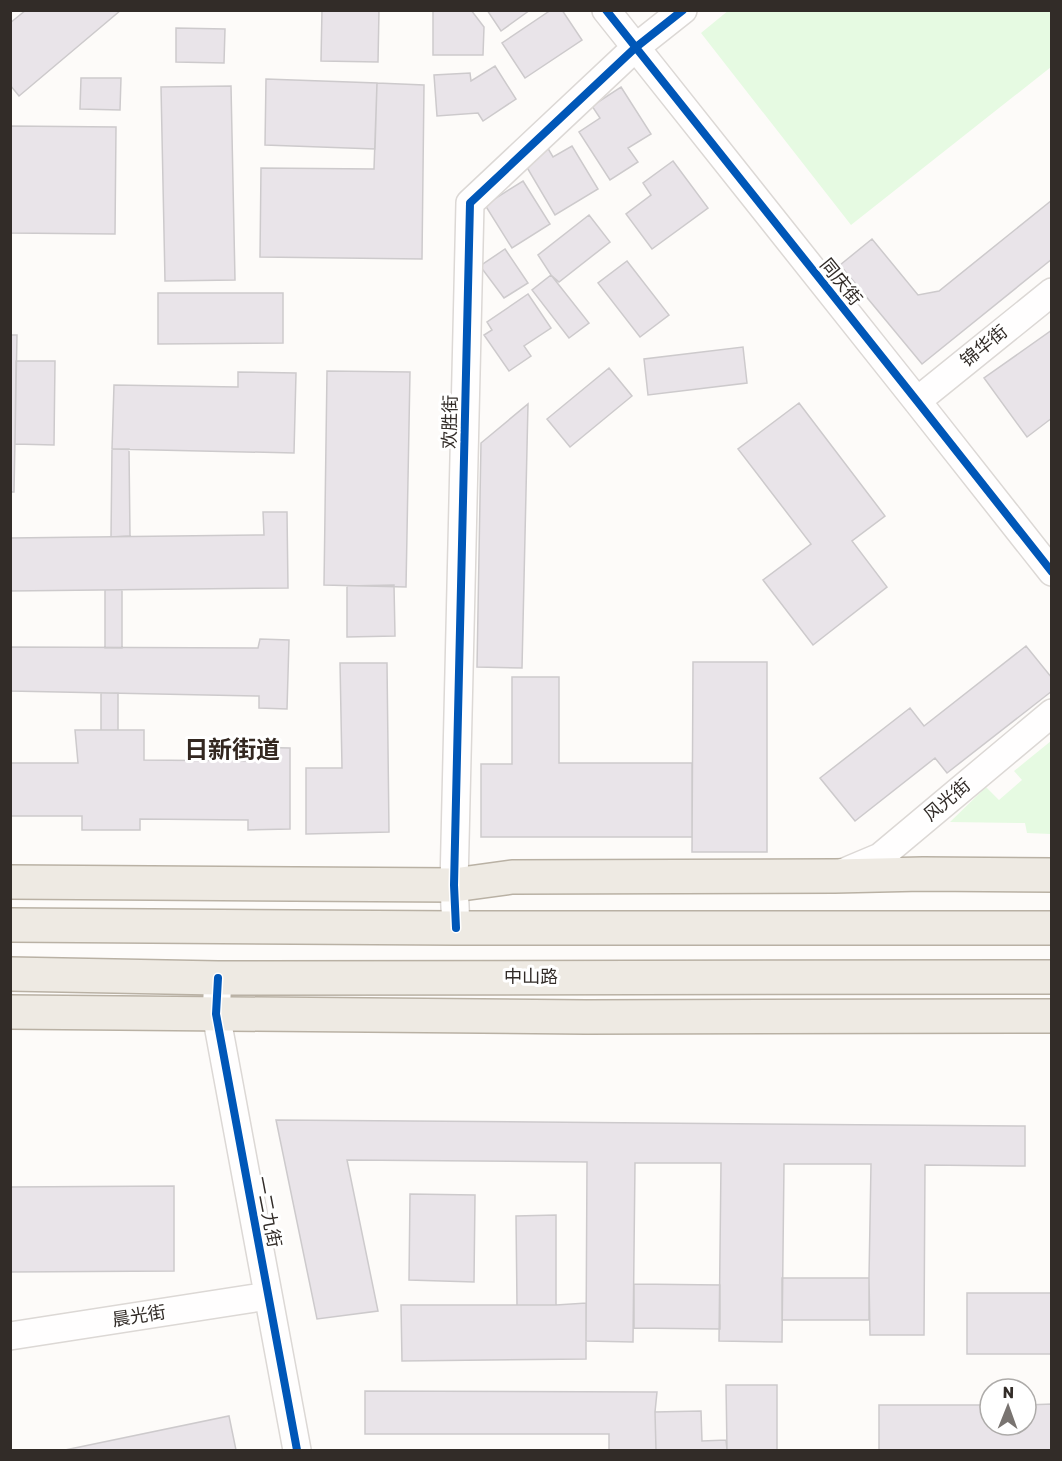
<svg xmlns="http://www.w3.org/2000/svg" width="1062" height="1461" font-family="Rubik,'Noto Sans SC',sans-serif">
	<style>
		.green { fill: #e6fae2 }
		.building { fill: #e9e4e9; stroke: #cdcacc; stroke-width: 1.5 }
		.lines { fill: none; stroke-linecap: round; stroke-linejoin: round }
		.street-casing { stroke: #dcd8d5; stroke-width: 30 }
		.primary-casing { stroke: #b9b1a4; stroke-width: 36 }
		.street { stroke: #fffefe; stroke-width: 27 }
		.primary { stroke: #eeeae3; stroke-width: 33 }
		.cycleway-casing { stroke: #fff; stroke-width: 11 }
		.cycleway { stroke: #0057b8; stroke-width: 8 }
		.labels { text-anchor: middle; stroke-width: 6; stroke-linejoin: round; paint-order: stroke }
		.street-label { font-size: 18px; fill: #322c28; stroke: #fff }
		.district-label { font-size: 24px; font-weight: bold; fill: #332720; stroke: #fff }
	</style>
	<rect width="100%" height="100%" fill="#fdfbf9"/>
	<path class="green" d="M729 10 1051 11V67L851 225 701 33Z
		M1051 741V834L1027 833 1025 823 950 822 986 787 999 800 1022 780 1014 771Z"/>
	<path class="building" d="M26 10H121L19 96 10 85V23Z
		M322 10H379L378 62 321 61Z
		M433 10H471L484 27 483 55H433Z
		M487 10H530L501 31Z
		M551 10H562L582 40 525 78 502 43Z
		M176 28 225 29 224 63 176 62Z
		M495 66 516 99 483 121 478 113 437 116 434 75 470 73 471 81Z
		M81 78H121L120 110 80 109Z
		M266 79 377 83 375 149 265 145Z
		M377 83 424 85 422 259 260 257 261 168 374 169Z
		M231 86 235 280 165 281 161 87Z
		M621 87 651 134 628 148 638 162 610 180 579 132 600 118 592 106Z
		M10 126 116 127 115 234 10 233Z
		M546 145 553 157 572 146 598 189 555 215 522 159Z
		M673 161 708 208 652 249 626 214 651 195 643 183Z
		M523 181 550 224 512 248 485 205Z
		M1052 200V259L922 364 840 265 872 239 918 295 939 291Z
		M589 215 610 242 559 282 551 275 538 255Z
		M505 249 528 283 504 298 480 266Z
		M627 261 669 315 640 337 598 283Z
		M551 275 589 323 569 338 532 290Z
		M158 293H283V343L158 344Z
		M528 294 551 328 524 346 531 356 509 371 484 335 492 330 487 322Z
		M1052 330V418L1027 437 984 378Z
		M10 335H17L14 492H10Z
		M743 347 747 383 648 395 644 359Z
		M16 361H55L54 445 15 444Z
		M609 368 632 396 570 447 547 419Z
		M327 371 410 372 406 587 324 585Z
		M238 372 296 373 294 453 112 449 114 385 238 387Z
		M799 403 885 516 852 541 887 587 813 645 763 580 811 544 738 449Z
		M528 404 522 668 477 667 481 443Z
		M112 449H129L130 536 111 537Z
		M263 512H287L288 588 10 591V538L264 535Z
		M394 585 395 636 347 637V586Z
		M105 590H122V648H105Z
		M260 639 289 640 287 709 259 708V696L10 691V647L258 648Z
		M1026 646 1052 678V691L947 773 935 758 855 821 820 778 910 708 924 726Z
		M693 662H767V852H692Z
		M340 663H387L389 832 306 834V768H342Z
		M512 677H559V763H692V837H481V764H512Z
		M101 693H118V730H101Z
		M75 730H144V760L248 761V747L290 748V829L248 830V820L140 819V830H82V816H10V763H78Z
		M276 1120 1025 1126V1166L925 1165 924 1335H870L869 1278 871 1164H784L782 1342 719 1341 721 1163H635L633 1342 586 1341 587 1162 347 1160 378 1311 317 1319Z
		M174 1186V1271L10 1272V1187Z
		M410 1194 475 1195 474 1282 409 1280Z
		M556 1215V1305H517L516 1216Z
		M782 1278H869V1320H782Z
		M634 1284 720 1285V1329L634 1328Z
		M967 1293H1052V1354H967Z
		M586 1303V1359L402 1361 401 1305H556Z
		M726 1385H777V1450H727Z
		M365 1391 657 1392 655 1412 656 1450H609V1434H365Z
		M1052 1404V1450H879V1405H990V1425H1026V1405Z
		M701 1411 702 1441 726 1440 727 1450H656L655 1412Z
		M229 1416 236 1450H65Z"/>
	<g class="lines">
		<defs>
			<path id="street" d="M606 10 917 401 1052 572
				M917 401 1052 292
				M842 873 880 857 1052 713
				M456 928 454 885 470 203 635 48 683 10
				M218 978 216 1014 297 1450
				M10 1336 268 1296"/>
			<path id="primary" d="M10 882 454 885 512 877 835 876 923 874 1052 875
				M10 925 456 928H1052
				M10 974 218 978 1052 977
				M10 1012 586 1017 1052 1016"/>
		</defs>
		<use href="#street" class="street-casing"/>
		<use href="#primary" class="primary-casing"/>
		<use href="#street" class="street"/>
		<use href="#primary" class="primary"/>
		<defs>
			<path id="cycleway" d="M606 10 917 401 1052 572
				M456 928 454 885 470 203 635 48 683 10
				M218 978 216 1014 297 1450"/>
		</defs>
		<use href="#cycleway" class="cycleway-casing"/>
		<use href="#cycleway" class="cycleway"/>
	</g>
	<g class="labels">
		<g class="street-label">
			<text transform="translate(841 282) rotate(51)" y="6">同庆街</text>
			<text transform="translate(984 346) rotate(-39)" y="6">锦华街</text>
			<text transform="translate(450 422) rotate(-89)" y="6">欢胜街</text>
			<text transform="translate(947 800) rotate(-40)" y="6">风光街</text>
			<text x="531" y="983">中山路</text>
			<text transform="translate(268 1212) rotate(79)" y="6">一二九街</text>
			<text transform="translate(139 1316) rotate(-9)" y="6">晨光街</text>
		</g>
		<g class="district-label">
			<text x="232" y="758">日新街道</text>
		</g>
	</g>
	<rect width="1062" height="1461" fill="none" stroke="#322c28" stroke-width="24"/>
	<g transform="translate(1008 1407) rotate(1)"><circle r="28" fill="#ffffff" stroke="#adaba9" stroke-width="1.5"/>
	<path d="M0-4.5L10 22L0 15L-10 22Z" fill="#797471"/>
	<text y="-9" font-size="16" font-weight="bold" text-anchor="middle" fill="#322c28">N</text>
	</g>
</svg>
